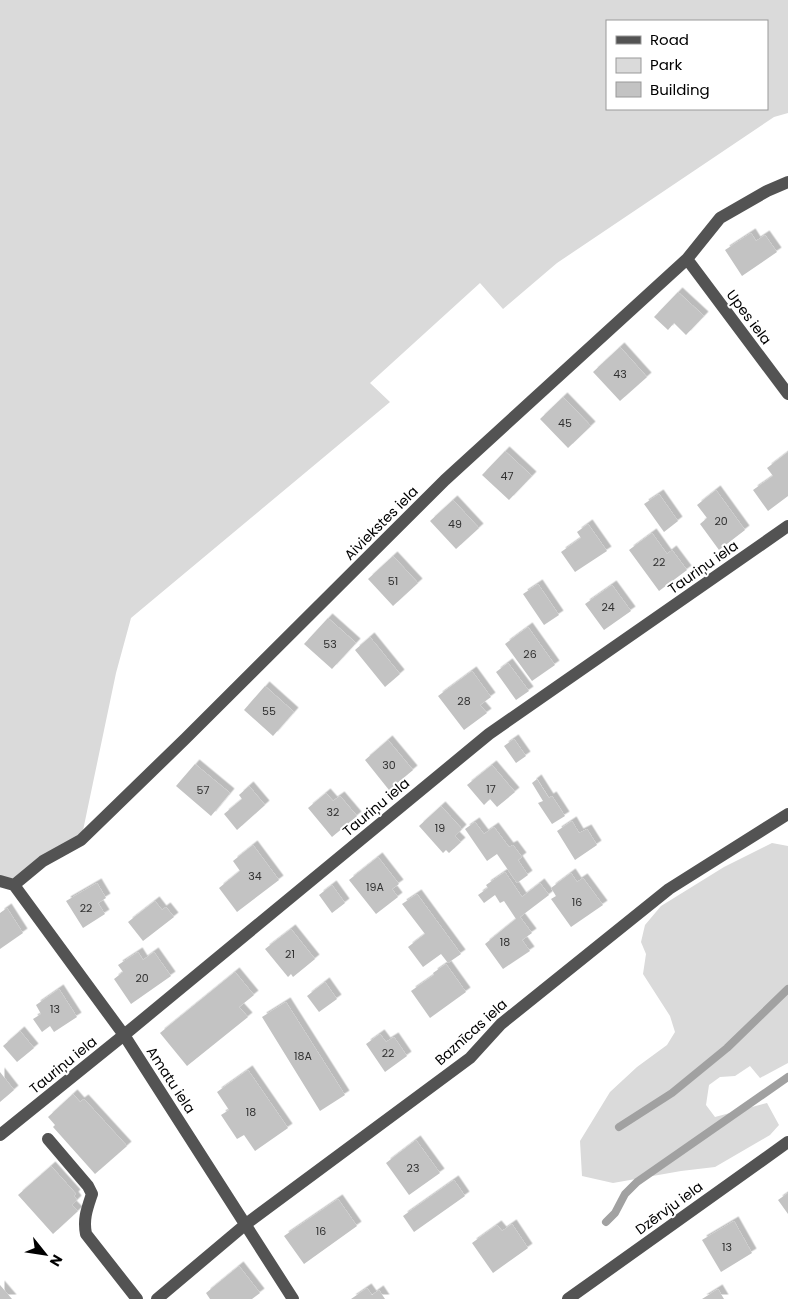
<svg xmlns="http://www.w3.org/2000/svg" width="788" height="1299" font-family="Poppins,sans-serif">
	<style>
		.green { fill: #dadada; fill-rule: evenodd }
		.lines { fill: none; stroke-linecap: round; stroke-linejoin: round }
		.stream { stroke: #a1a1a1; stroke-width: 8 }
		.building { fill: #c3c3c3; filter: url(#shadow) }
		.minor { stroke: #535353; stroke-width: 12 }
		.labels { text-anchor: middle; stroke-width: 4; stroke-linejoin: round; paint-order: stroke }
		.number-label { font-size: 11px; fill: #313131 }
		.street-label { font-size: 14px; fill: #000; stroke: #fff }
	</style>
	<defs>
		<filter id="shadow"><feDropShadow dx="4.5" dy="-4.5" stdDeviation="0" flood-color="#0004"/></filter>
	</defs>
	<rect width="100%" height="100%" fill="#fff"/>
	<path class="green" d="M0 0H788V113L774 117 557 263 503 309 480 283 370 383 390 402 131 618 116 673 81 840 14 885 0 881ZM607 21H767V109H607Z
		M772 843 788 846V1063L760 1078 750 1066 735 1076 720 1077 709 1085 706 1105 715 1117 767 1103 779 1125 770 1135 715 1167 681 1171 613 1183 582 1176 580 1141 610 1092 637 1067 667 1045 675 1032 670 1016 643 974 646 954 641 942 645 925 661 906 724 867Z"/>
	<g class="lines">
		<path class="stream" d="M619 1127 672 1093 727 1048 788 989
			M606 1222 615 1213 625 1194 637 1182 788 1077"/>
	</g>
	<path class="building" d="M751 233 756 241 765 235 777 252 742 276 725 250Z
		M678 292 704 316 686 335 674 323 668 330 654 317Z
		M620 347 647 377 620 401 593 372Z
		M563 397 591 426 568 448 540 419Z
		M505 451 532 476 509 500 482 475Z
		M788 452V496L768 511 753 490 773 476 767 468Z
		M716 490 745 530 719 550 700 524 707 518 697 505Z
		M659 494 678 521 664 532 644 504Z
		M453 500 479 528 456 549 430 521Z
		M588 524 607 551 575 572 561 552 581 538 577 532Z
		M652 533 667 554 672 550 687 570 659 591 629 550Z
		M393 556 418 583 393 606 368 579Z
		M538 584 559 615 544 625 523 594Z
		M612 585 631 611 604 630 585 604Z
		M328 618 356 643 332 669 304 644Z
		M528 627 555 665 532 681 505 644Z
		M370 637 400 674 385 687 355 650Z
		M508 663 529 691 516 700 496 672Z
		M472 671 491 697 480 705 487 713 464 730 438 696Z
		M265 686 294 712 273 736 244 710Z
		M514 739 526 756 516 763 504 746Z
		M388 740 413 770 389 790 365 760Z
		M195 764 230 793 211 816 176 786Z
		M492 765 515 792 497 807 490 799 484 805 467 785Z
		M537 779 549 798 552 796 565 816 552 824 538 803 543 801 532 783Z
		M249 786 265 805 237 830 224 814 242 799 239 795Z
		M326 793 333 801 340 796 357 816 332 837 308 808Z
		M441 806 462 829 455 836 461 842 449 853 446 850 443 853 419 826Z
		M572 821 579 833 587 829 597 845 575 860 557 831Z
		M475 822 484 834 494 827 509 847 513 845 522 857 518 860 528 875 517 883 497 854 487 861 465 829Z
		M253 845 279 880 237 912 219 888 240 871 233 861Z
		M378 857 399 884 392 889 398 897 376 914 349 880Z
		M505 872 522 897 540 883 549 895 520 917 532 933 522 940 530 951 503 969 485 944 516 919 504 901 500 903 495 895 484 903 478 895 488 888 486 885Z
		M571 873 577 882 583 878 603 905 571 927 551 899 556 896 551 888Z
		M97 883 106 898 98 903 105 914 83 928 66 901Z
		M332 885 345 903 332 913 319 895Z
		M417 894 461 954 448 963 441 954 423 967 408 947 425 934 402 904Z
		M155 901 162 910 166 907 174 917 143 941 128 922Z
		M7 908 23 933 0 949V913Z
		M291 929 315 959 293 977 291 974 288 977 265 949Z
		M138 952 143 960 154 952 171 976 131 1004 114 979 123 972 118 965Z
		M446 964 466 992 430 1018 411 991 434 975 433 973Z
		M235 972 254 995 239 1007 248 1017 187 1066 160 1033Z
		M325 982 337 999 319 1012 307 996Z
		M59 989 77 1017 54 1032 50 1026 42 1032 33 1019 41 1014 36 1005Z
		M286 1002 345 1095 320 1111 262 1017Z
		M20 1031 34 1048 17 1062 3 1046Z
		M380 1034 386 1042 394 1037 407 1056 385 1072 366 1044Z
		M248 1070 288 1128 255 1151 244 1135 237 1139 221 1115 229 1110 217 1092Z
		M0 1072 14 1090 0 1102Z
		M73 1094 80 1102 84 1099 127 1146 95 1174 53 1127 55 1125 48 1117Z
		M416 1140 440 1173 409 1195 386 1163Z
		M51 1166 76 1194 74 1196 77 1200 72 1205 78 1211 53 1234 18 1195Z
		M454 1180 465 1196 414 1232 403 1216Z
		M788 1193V1214L778 1200Z
		M338 1199 357 1226 304 1264 284 1236Z
		M734 1221 752 1253 721 1272 702 1240Z
		M512 1224 528 1248 493 1273 472 1243 497 1225 502 1231Z
		M239 1266 260 1293 252 1299H210L206 1293Z
		M0 1285 12 1299H0Z
		M367 1288 372 1295 379 1290 385 1299H351Z
		M718 1289 724 1299H702Z"/>
	<g class="lines">
		<path class="minor" d="M687 259 788 394
			M0 881 14 885 43 861 81 840 185 739 445 480 687 259 720 218 767 191 788 182
			M14 885 124 1035 293 1299
			M0 1135 124 1035 489 734 788 526
			M48 1139 88 1186 92 1194C87 1209 83 1219 86 1234L137 1299
			M157 1299 246 1224 470 1058 501 1024 669 889 788 814
			M568 1299 788 1142"/>
	</g>
	<g class="labels">
		<g class="number-label">
			<text x="620" y="378">43</text>
			<text x="565" y="427">45</text>
			<text x="507" y="480">47</text>
			<text x="721" y="525">20</text>
			<text x="455" y="528">49</text>
			<text x="659" y="566">22</text>
			<text x="393" y="585">51</text>
			<text x="608" y="611">24</text>
			<text x="330" y="648">53</text>
			<text x="530" y="658">26</text>
			<text x="464" y="705">28</text>
			<text x="269" y="715">55</text>
			<text x="389" y="769">30</text>
			<text x="491" y="793">17</text>
			<text x="203" y="794">57</text>
			<text x="333" y="816">32</text>
			<text x="440" y="832">19</text>
			<text x="255" y="880">34</text>
			<text x="375" y="891">19A</text>
			<text x="577" y="906">16</text>
			<text x="86" y="912">22</text>
			<text x="505" y="946">18</text>
			<text x="290" y="958">21</text>
			<text x="142" y="982">20</text>
			<text x="55" y="1013">13</text>
			<text x="388" y="1057">22</text>
			<text x="303" y="1060">18A</text>
			<text x="251" y="1116">18</text>
			<text x="413" y="1172">23</text>
			<text x="321" y="1235">16</text>
			<text x="727" y="1251">13</text>
		</g>
		<g class="street-label">
			<text transform="translate(749 317) rotate(53)" y="5">Upes iela</text>
			<text transform="translate(381 523) rotate(-45)" y="5">Aiviekstes iela</text>
			<text transform="translate(703 567) rotate(-35)" y="5">Tauriņu iela</text>
			<text transform="translate(376 807) rotate(-40)" y="5">Tauriņu iela</text>
			<text transform="translate(471 1032) rotate(-42)" y="5">Baznīcas iela</text>
			<text transform="translate(63 1065) rotate(-39)" y="5">Tauriņu iela</text>
			<text transform="translate(171 1080) rotate(57)" y="5">Amatu iela</text>
			<text transform="translate(669 1208) rotate(-36)" y="5">Dzērvju iela</text>
		</g>
	</g>
	<rect x="606" y="20" width="162" height="90" fill="#ffffff" stroke="#999999"/>
	<rect x="616" y="36" width="25" height="8" fill="#535353" stroke="#999999"/>
	<text x="650" y="45" font-size="15" fill="#000000">Road</text>
	<rect x="616" y="58" width="25" height="15" fill="#dadada" stroke="#999999"/>
	<text x="650" y="70" font-size="15" fill="#000000">Park</text>
	<rect x="616" y="82" width="25" height="15" fill="#c3c3c3" stroke="#999999"/>
	<text x="650" y="95" font-size="15" fill="#000000">Building</text>
	<g transform="translate(45 1254) rotate(120)" stroke="#ffffff" stroke-width="4" paint-order="stroke">
	<path d="M0-4L9 19L0 12L-9 19Z" fill="#000000"/>
	<text y="-8" font-size="14" font-weight="bold" text-anchor="middle" fill="#000000">N</text>
	</g>
</svg>
